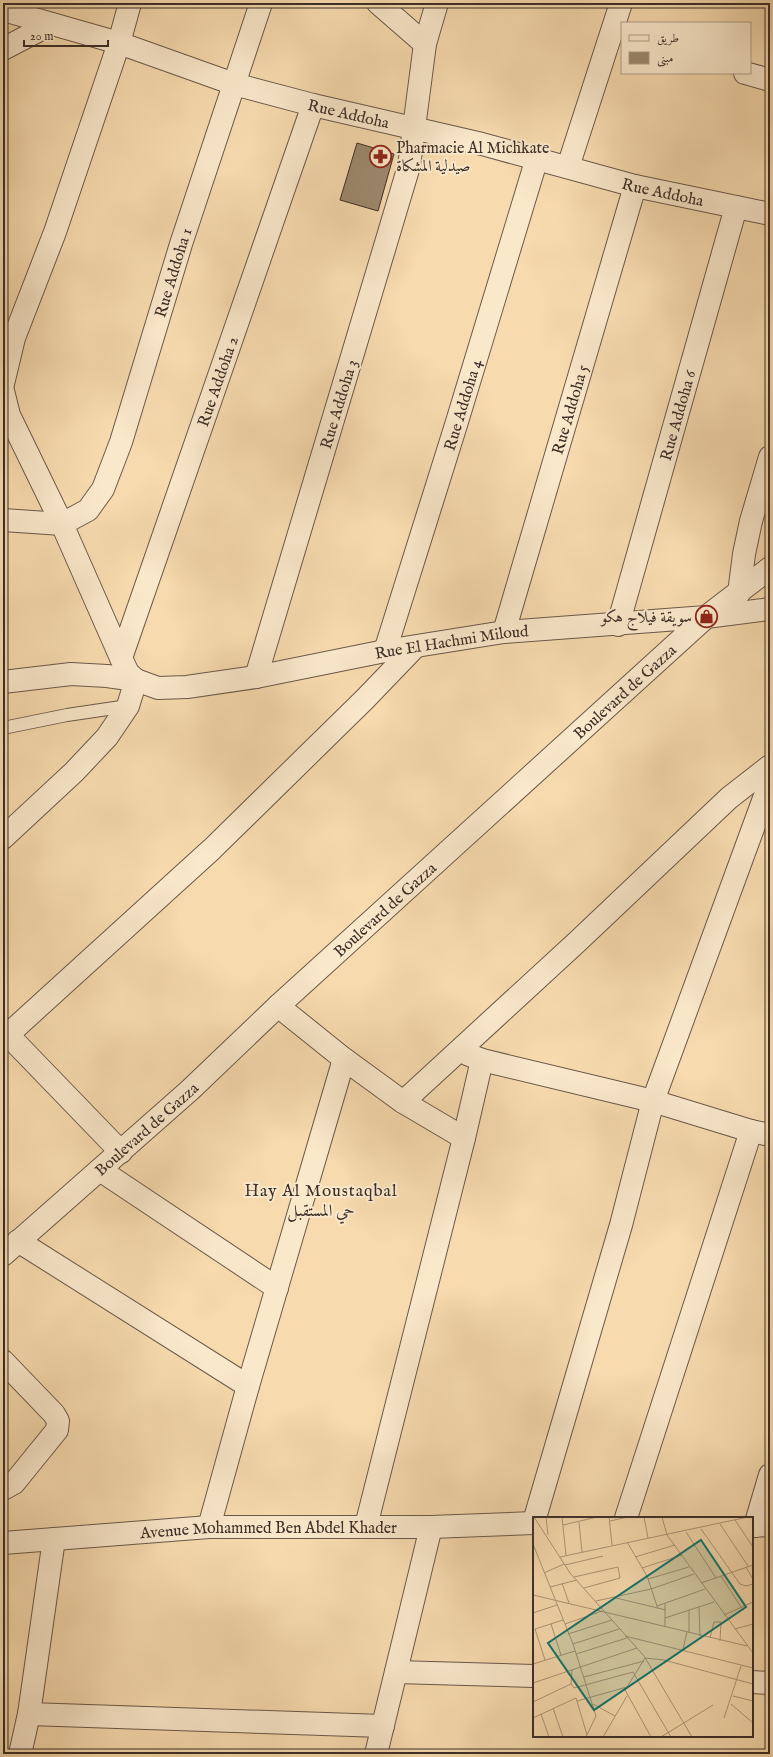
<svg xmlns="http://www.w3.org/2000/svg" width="773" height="1757" font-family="'IM FELL English',Amiri,serif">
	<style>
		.building { fill: #9d886e; stroke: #3b2e28 }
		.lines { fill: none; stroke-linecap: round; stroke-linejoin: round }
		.service-casing { stroke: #6a594a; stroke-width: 14 }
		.minor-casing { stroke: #6a594a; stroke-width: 24 }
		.tertiary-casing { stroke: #6a594a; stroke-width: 24 }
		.service { stroke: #fae8cb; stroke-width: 12 }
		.minor { stroke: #fae8cb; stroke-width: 22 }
		.tertiary { stroke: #fae8cb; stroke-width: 22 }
		.labels { text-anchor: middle; stroke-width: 4; stroke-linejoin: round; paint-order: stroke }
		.street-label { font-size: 16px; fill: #3b2e28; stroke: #fae8cb }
		.poi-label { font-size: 16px; fill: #3b2e28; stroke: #fae8cb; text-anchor: start }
		.neighbourhood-label { font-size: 17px; letter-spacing: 1px; fill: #3b2e28; stroke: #fae8cb }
		.inset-road { fill: none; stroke: #ac9679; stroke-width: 1 }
		.view { fill: #0f766e; fill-opacity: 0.15; stroke: #0f766e; stroke-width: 2 }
		.inset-edge { fill: none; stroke: #3b2e28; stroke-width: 2 }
	</style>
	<rect width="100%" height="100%" fill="#f7dbaf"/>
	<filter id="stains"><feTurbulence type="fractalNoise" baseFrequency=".005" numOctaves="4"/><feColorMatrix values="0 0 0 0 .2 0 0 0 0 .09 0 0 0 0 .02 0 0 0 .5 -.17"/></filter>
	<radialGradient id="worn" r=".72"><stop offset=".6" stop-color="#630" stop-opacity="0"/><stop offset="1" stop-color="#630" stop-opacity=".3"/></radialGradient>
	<path class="building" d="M357 143 394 154 378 211 340 200Z"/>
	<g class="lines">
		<defs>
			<path id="service" d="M3 728 67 715 128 706"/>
			<g id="minor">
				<path d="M378 3 425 44"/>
				<path id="s1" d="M3 10 119 43 234 84 313 105 482 144 635 186 770 214"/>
				<path d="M3 49 51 24"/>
				<path d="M745 73 770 80"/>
				<path d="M568 167 621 3"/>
				<path d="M3 384 14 338 55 232 119 43 130 3"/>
				<path d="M3 391 9 415 62 524 121 658 128 673 136 680"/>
				<path id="s2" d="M3 520 62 524 88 510 103 489 121 442 181 244 261 3"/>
				<path d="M739 593 744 554 751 521 770 457"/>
				<path id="s3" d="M618 625 736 207"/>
				<path id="s4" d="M504 632 635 186"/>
				<path id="s5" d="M385 651 456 425 537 158"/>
				<path id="s6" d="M121 658 313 105"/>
				<path d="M3 682 71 674 107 676 136 680 158 688 187 687 256 677"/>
				<path d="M3 838 74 772 107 737 128 706 136 680"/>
				<path d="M278 1006 344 1059 403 1102 464 1138"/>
				<path d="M8 1035 121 1152"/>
				<path d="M3 1039 212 849 365 699 415 647"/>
				<path d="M467 1054 482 1060 653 1101 751 1131 770 1135"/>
				<path d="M403 1102 577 942 729 798 770 766"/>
				<path d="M100 1170 277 1288"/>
				<path d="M18 1241 248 1386"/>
				<path d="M3 1361 54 1414 58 1421 57 1430 14 1483 3 1489"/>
				<path d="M535 1518 621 1225 653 1101 770 782"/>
				<path d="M626 1518 751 1131"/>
				<path d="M366 1526 464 1138 482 1060"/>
				<path d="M755 1526 770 1475"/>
				<path d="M209 1527 248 1386 344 1059"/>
				<path d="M396 1672 534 1676"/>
				<path d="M752 1682 770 1683"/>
				<path d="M29 1714 383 1726"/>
				<path d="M376 1754 431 1527"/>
			</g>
			<g id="tertiary">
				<path id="s7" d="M437 3 425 44 409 166 256 677 385 651 504 632 706 617 770 609"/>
				<path id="s8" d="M3 1255 190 1090 278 1006 706 617 770 568"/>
				<path d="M752 1526 770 1525"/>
				<path id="s9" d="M3 1543 209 1527H431L534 1523"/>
				<path d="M20 1754 29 1714 54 1539"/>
			</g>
		</defs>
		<use href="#service" class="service-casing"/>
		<use href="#minor" class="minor-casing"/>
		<use href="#tertiary" class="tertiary-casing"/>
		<use href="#service" class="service"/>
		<use href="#minor" class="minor"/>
		<use href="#tertiary" class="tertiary"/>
	</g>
	<defs>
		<symbol id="pharmacy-ring" viewBox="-11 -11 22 22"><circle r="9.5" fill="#fae8cb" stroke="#8f2418" stroke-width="1.5"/><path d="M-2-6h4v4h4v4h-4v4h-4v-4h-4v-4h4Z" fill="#8f2418"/></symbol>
		<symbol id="shop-ring" viewBox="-11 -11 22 22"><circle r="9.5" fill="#fae8cb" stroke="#8f2418" stroke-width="1.5"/><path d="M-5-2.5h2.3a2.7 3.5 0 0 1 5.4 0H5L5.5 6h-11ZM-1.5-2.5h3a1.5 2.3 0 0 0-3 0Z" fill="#8f2418"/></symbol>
	</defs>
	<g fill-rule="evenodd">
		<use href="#pharmacy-ring" x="368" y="144" width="25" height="25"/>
		<use href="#shop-ring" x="694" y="604" width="25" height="25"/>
	</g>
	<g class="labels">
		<g class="street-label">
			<text dy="6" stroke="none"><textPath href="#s1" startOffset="361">Rue Addoha</textPath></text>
			<text dy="6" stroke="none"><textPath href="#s1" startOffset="685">Rue Addoha</textPath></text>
			<text dy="6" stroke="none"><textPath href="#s2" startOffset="342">Rue Addoha 1</textPath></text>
			<text dy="6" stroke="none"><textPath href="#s6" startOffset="293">Rue Addoha 2</textPath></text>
			<text transform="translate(338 404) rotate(-73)" y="6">Rue Addoha 3</text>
			<text dy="6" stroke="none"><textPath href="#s5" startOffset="258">Rue Addoha 4</textPath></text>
			<text dy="6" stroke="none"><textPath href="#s4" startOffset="232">Rue Addoha 5</textPath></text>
			<text dy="6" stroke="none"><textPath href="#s3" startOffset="218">Rue Addoha 6</textPath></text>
			<text dy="6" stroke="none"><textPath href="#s7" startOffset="898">Rue El Hachmi Miloud</textPath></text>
			<text dy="6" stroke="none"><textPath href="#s8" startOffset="839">Boulevard de Gazza</textPath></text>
			<text dy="6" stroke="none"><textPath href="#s8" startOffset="515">Boulevard de Gazza</textPath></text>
			<text dy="6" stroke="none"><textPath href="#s8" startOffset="191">Boulevard de Gazza</textPath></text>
			<text dy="6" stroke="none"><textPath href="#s9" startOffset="266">Avenue Mohammed Ben Abdel Khader</textPath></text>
		</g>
		<g class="poi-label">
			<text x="396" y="153">Pharmacie Al Michkate<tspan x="396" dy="18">صيدلية المشكاة</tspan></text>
			<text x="692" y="622" text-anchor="end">سويقة فيلاج هكو</text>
		</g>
		<g class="neighbourhood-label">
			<text x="321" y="1196">Hay Al Moustaqbal<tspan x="321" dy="20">حي المستقبل</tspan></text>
		</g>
	</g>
	<g transform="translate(533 1517)">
		<rect width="220" height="220" fill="#f7dbaf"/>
		<path class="inset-road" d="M1 0 37 56 111 139 159 220M13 0 15 18M29 0 33 38M76 0 79 28M111 0 115 21M129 0 134 18 220 136M202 3 220 30M77 4 95 0M46 5 49 35M187 7 215 49M30 8 64 0M168 12 207 67 213 69 220 67M153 15 183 61M94 25 114 59 125 92M0 27 40 127 63 199 53 220M27 40 215 0M102 40 142 28M32 48 70 39M213 50 220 62M109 51 149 38M11 56 31 47M188 59 208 90M41 60 85 50 87 61 51 71M115 62 156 50M29 66 36 86M168 66 220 48M17 70 44 63M0 78 214 129M83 81 133 93M63 84 118 72 161 57M124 89 172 72M166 90 167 119M156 93V116M0 96 24 88M191 98 220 85M132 101 181 85M18 107 28 138M32 107 69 94M132 110V86M2 112 12 143M2 112 30 103M202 112 220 107M35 117 79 103M92 119 220 151M177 121 181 105H188L187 124M40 127 86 112M150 132 154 115M43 137 94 121M112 141 131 143 220 167M0 147 42 134M51 160 111 144M0 166 104 131M38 167 41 171 100 155 138 220M38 167 39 153M91 171 118 220M200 179 220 184M44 184 94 170 112 141M0 185 38 167M60 187 82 199M198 187 220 206M20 191 30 220M8 197 16 220M0 201 43 181 54 218M191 201 208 149M70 220 94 179M128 220 180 188"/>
		<path class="view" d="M168 23 213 90 61 193 15 126Z"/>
		<rect width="220" height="220" class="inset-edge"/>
	</g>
	<rect width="773" height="1757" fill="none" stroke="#f7dbaf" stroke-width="16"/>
	<rect x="4" y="4" width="765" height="1749" fill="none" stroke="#3b2e28" stroke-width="2"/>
	<rect x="8" y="8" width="757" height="1741" fill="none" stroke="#3b2e28"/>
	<rect x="621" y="22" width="130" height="52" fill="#fae8cb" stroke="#ae9e8a"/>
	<rect x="629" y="35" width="20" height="6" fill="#fae8cb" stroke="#ae9e8a"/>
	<text x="657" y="42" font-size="12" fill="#3b2e28">طريق</text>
	<rect x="629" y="52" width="20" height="12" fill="#9d886e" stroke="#ae9e8a"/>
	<text x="657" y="62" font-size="12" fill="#3b2e28">مبنى</text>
	<path d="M24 40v6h84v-6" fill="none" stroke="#3b2e28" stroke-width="2"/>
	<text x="30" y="40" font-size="12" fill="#3b2e28" stroke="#fae8cb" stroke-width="3" paint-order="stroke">20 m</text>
	<rect width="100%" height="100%" filter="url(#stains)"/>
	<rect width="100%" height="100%" fill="url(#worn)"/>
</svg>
